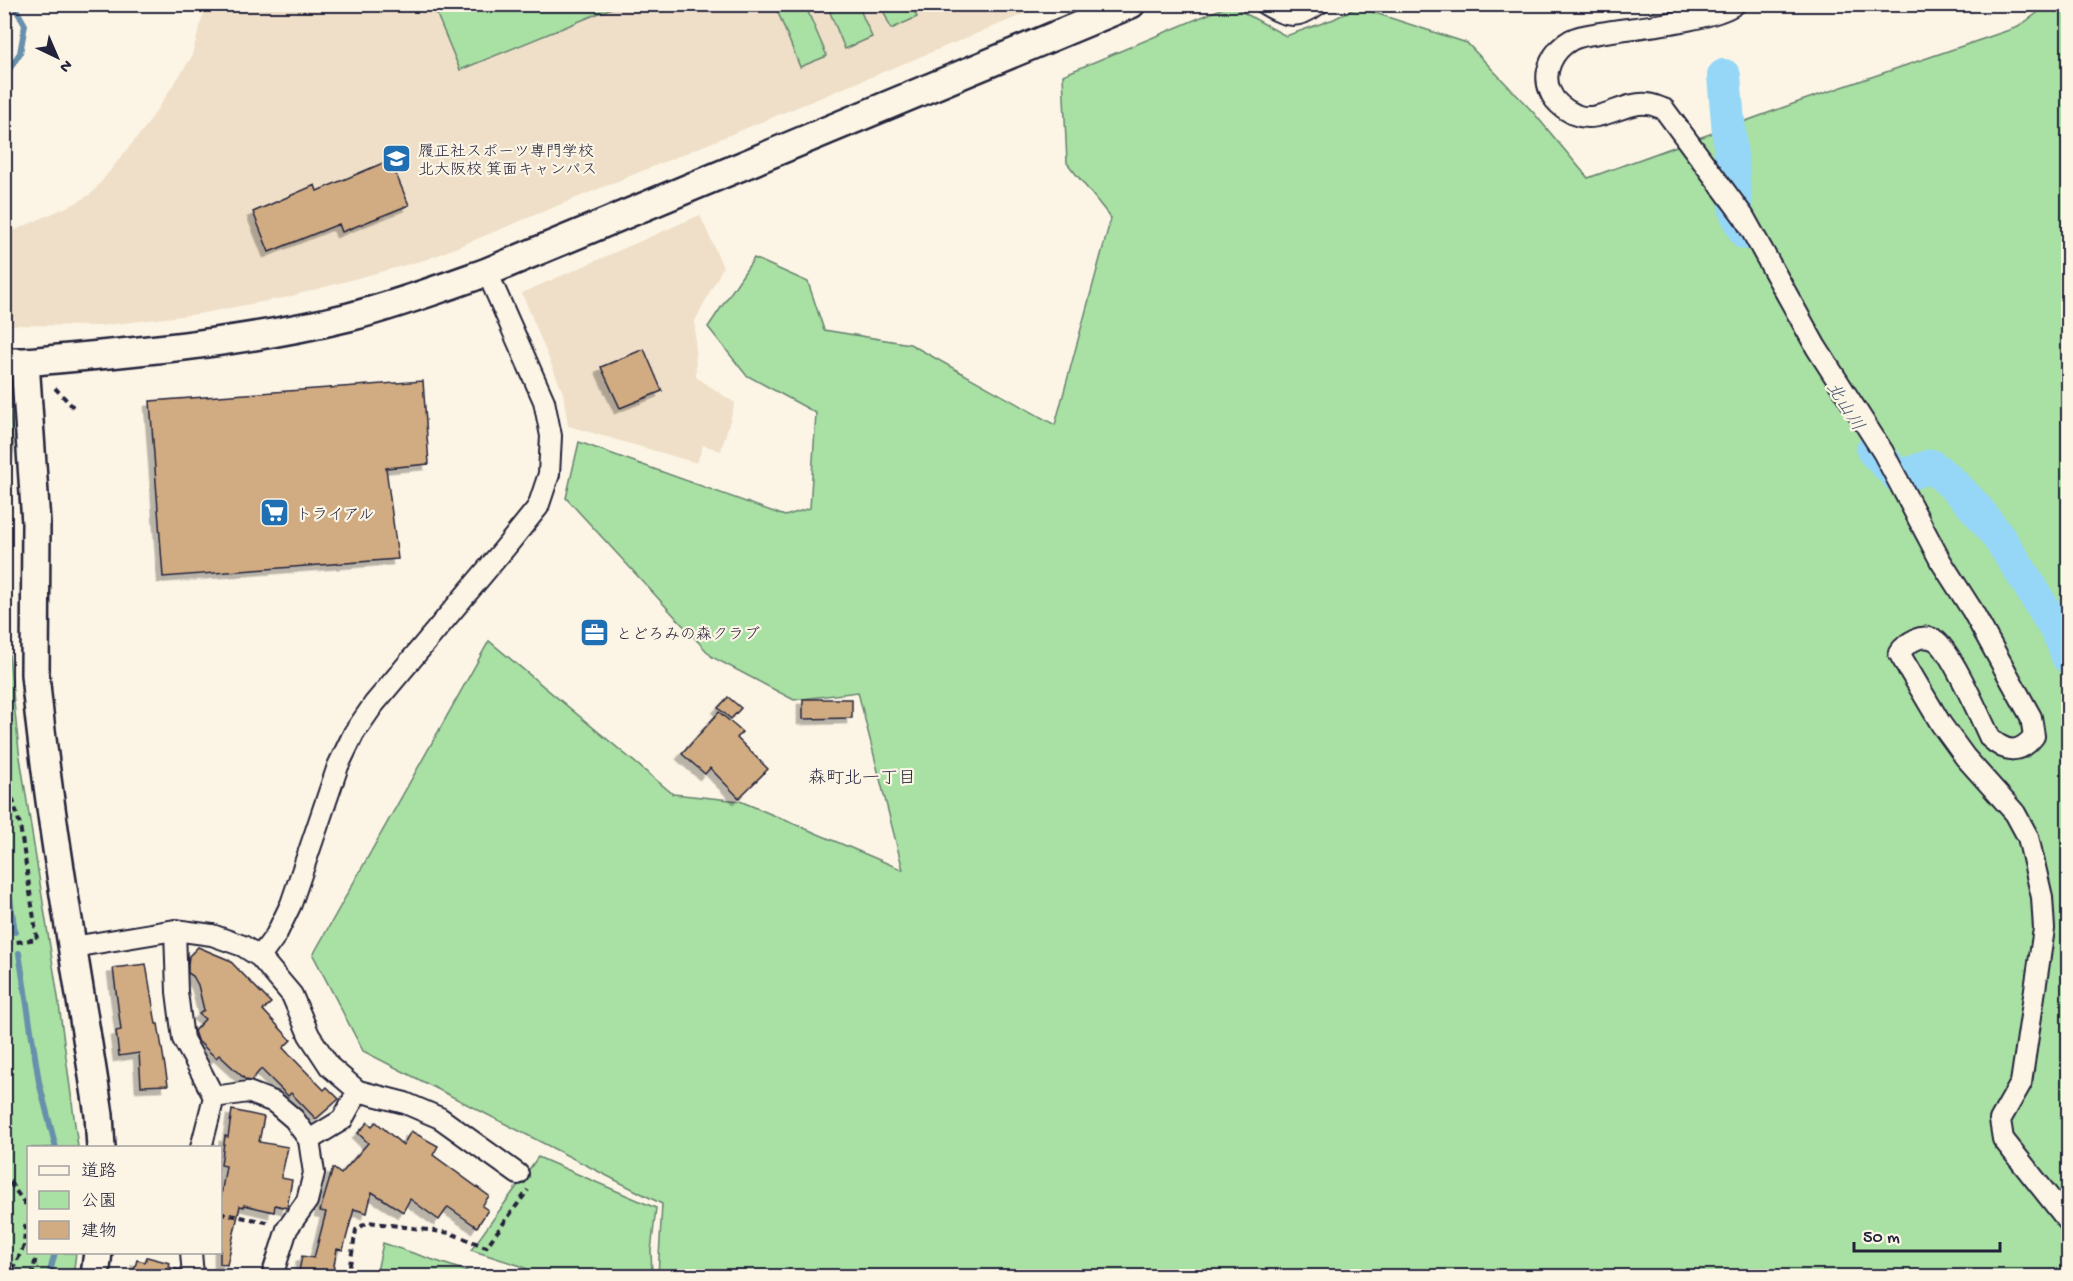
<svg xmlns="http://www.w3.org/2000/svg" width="2073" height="1281" font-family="'Gochi Hand','Klee One',sans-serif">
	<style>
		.built { fill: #efdfc8 }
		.green { fill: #a9e0a3; stroke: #66816f; stroke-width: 1.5 }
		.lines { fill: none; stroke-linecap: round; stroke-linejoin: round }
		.stream { stroke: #688fac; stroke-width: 6 }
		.river { stroke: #96d7f7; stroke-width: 34 }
		.building { fill: #d1ac83; stroke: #22223b; stroke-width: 1.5; filter: url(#shadow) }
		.street-casing { stroke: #22223b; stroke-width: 24 }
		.secondary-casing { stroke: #22223b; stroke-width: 32 }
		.path { stroke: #22223b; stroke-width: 4; stroke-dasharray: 6 4.5; stroke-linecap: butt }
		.street { stroke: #fcf5e5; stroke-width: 20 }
		.secondary { stroke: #fcf5e5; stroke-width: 27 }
		.labels { text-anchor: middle; stroke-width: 4.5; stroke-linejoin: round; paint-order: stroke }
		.poi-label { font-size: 16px; fill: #22223b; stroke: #fcf5e5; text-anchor: start }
		.water-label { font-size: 18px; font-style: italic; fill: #455873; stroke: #fcf5e5 }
		.neighbourhood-label { font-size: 18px; fill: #22223b; stroke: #fcf5e5 }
	</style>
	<defs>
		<filter id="shadow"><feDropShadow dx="-5.5" dy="5.5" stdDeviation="0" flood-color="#0004"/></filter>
	</defs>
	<rect width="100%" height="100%" fill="#fcf5e5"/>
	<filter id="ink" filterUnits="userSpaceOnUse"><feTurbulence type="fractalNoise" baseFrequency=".0167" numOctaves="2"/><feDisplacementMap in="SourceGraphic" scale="12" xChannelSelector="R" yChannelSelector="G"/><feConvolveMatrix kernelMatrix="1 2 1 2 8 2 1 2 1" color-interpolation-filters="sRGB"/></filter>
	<g filter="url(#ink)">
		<path class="built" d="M206 5H1046L428 259 288 297 198 314 99 326 5 325 4 235 78 202 92 193 147 125 191 58Z
			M700 215 723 267 695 321 696 377 735 403 721 451 703 445 697 463 568 426 563 393 522 293Z"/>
		<path class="green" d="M433 5H619L460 70Z
			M775 5H805L827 56 800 67Z
			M827 5H858L872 37 845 49Z
			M881 5H912L917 17 891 29Z
			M1230 5 1286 36 1334 19 1357 7 1467 43 1533 112 1588 178 1804 100 2018 27 2048 5H2068V1276H658L662 1204 363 1051 313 955 489 641 673 794 740 801 903 870 858 692 794 700 712 657 566 498 579 442 785 516 810 508 816 413 746 375 708 327 754 258 808 282 824 330 910 344 1055 425 1111 218 1067 163 1063 75Z
			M5 399 10 405C10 418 12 430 13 443 13 461 9 478 5 495Z
			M4 563 10 600 9 654 19 751 58 997 78 1147 28 1148V1252L76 1253 73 1276H5Z
			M538 1157 656 1208 651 1251 652 1276H539L521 1266 471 1250Z
			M383 1243 481 1276H376Z"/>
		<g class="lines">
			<path class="stream" d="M4 77 20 53 25 25 13 4
				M4 859 15 932
				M19 953 39 1082 56 1148
				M49 1276 55 1252"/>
			<path class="river" d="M1724 76 1736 212 1746 233
				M1873 450 1899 477 1931 466C1978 501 2009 550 2038 600 2049 618 2062 636 2068 657"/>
		</g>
		<path class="building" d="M390 160 409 205 342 232 339 224 269 252 253 212 315 185 317 191Z
			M644 349 662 391 620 408 601 367Z
			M423 381 429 464 386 468 398 559 163 577 150 401Z
			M728 697 741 708 731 719 718 708Z
			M803 699H852V718L803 719Z
			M719 712 742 732 737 738 768 769 739 798 710 768 705 774 682 754Z
			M198 947 229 960 271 1003 263 1010 291 1040 283 1048 324 1090 327 1087 339 1099 316 1119 291 1093 288 1096 261 1069 251 1081 246 1080 219 1055 216 1058 197 1040 194 1031 205 1019 199 1014 204 1010 198 985 193 976 188 973V965L189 956Z
			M146 964 156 1024H158L168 1085 141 1086 139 1053 119 1056 116 1031 121 1030 113 968Z
			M232 1110 264 1117 259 1142 288 1147 281 1178 292 1180 287 1208 275 1205 274 1212 244 1205V1207L240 1206 227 1265 220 1264V1201L226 1166 221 1165 225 1136 228 1137Z
			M368 1122 372 1126 376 1122 403 1145 411 1131 438 1146 433 1155 489 1196 482 1206 488 1210 477 1227 448 1207 439 1220 410 1199 403 1212 372 1192 367 1213 354 1209 343 1250 337 1249 332 1276H298L302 1256 314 1258 326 1212 320 1211 333 1168 341 1174 368 1143 358 1133Z
			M147 1257 170 1263 169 1267 180 1270 181 1276H132L137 1260 145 1262Z"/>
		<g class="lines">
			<defs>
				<path id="street" d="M1265 4C1286 17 1297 20 1318 4
					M1735 4C1711 21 1637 27 1606 32 1595 34 1580 35 1571 40 1553 50 1542 72 1550 91 1554 102 1565 110 1576 115 1598 124 1626 101 1647 104 1653 104 1659 108 1664 109L1744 217 1816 347 1883 452 1940 560 1972 610 2031 717 2034 736C2020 754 2006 753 1990 738 1981 719 1950 648 1935 640 1922 633 1907 642 1899 653L1941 724 1965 757 2015 813 2028 837 2042 897 2044 929 2021 1083 2000 1120 2003 1139 2068 1221
					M175 930 177 992 183 1039 198 1066 214 1097
					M73 947 175 930 212 935 243 946 260 957 292 995 309 1035 330 1067 358 1091 405 1103 440 1118 518 1174
					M260 957 276 935 291 904 338 766 354 733 374 704 505 548 538 507 549 474 551 436 544 401 487 272
					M309 1140 342 1120 358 1091
					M201 1148 214 1097 248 1092 274 1102 294 1119 309 1140 314 1173 307 1201 287 1229 272 1276
					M191 1252 193 1276"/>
				<path id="secondary" d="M4 362H25C134 352 243 343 349 317 396 305 442 288 487 272L1131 4
					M25 362 36 523 35 674C49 822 77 968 99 1115L101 1148
					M95 1276 98 1252"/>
			</defs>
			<use href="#street" class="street-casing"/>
			<use href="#secondary" class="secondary-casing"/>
			<path class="path" d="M55 388 73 407
				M4 496 10 483
				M4 768 20 825 37 939 4 944
				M4 1174 28 1208
				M220 1213 271 1223
				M4 1270 11 1264 14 1267 24 1246 25 1226 28 1220
				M32 1276 37 1252
				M348 1276 356 1230 368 1222 450 1233 486 1247 528 1190"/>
			<use href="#street" class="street"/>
			<use href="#secondary" class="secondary"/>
		</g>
	</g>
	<defs>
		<symbol id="school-square" viewBox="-11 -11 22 22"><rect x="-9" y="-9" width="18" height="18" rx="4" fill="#1f6fb2" stroke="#fcf5e5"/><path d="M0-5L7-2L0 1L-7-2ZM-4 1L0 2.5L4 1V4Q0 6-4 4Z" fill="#fff"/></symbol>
		<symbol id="supermarket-square" viewBox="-11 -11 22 22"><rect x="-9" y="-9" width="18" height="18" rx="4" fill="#1f6fb2" stroke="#fcf5e5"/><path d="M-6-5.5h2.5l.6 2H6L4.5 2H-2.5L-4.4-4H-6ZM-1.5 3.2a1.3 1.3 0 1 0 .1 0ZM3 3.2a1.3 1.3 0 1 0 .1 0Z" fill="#fff"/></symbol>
		<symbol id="office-square" viewBox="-11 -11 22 22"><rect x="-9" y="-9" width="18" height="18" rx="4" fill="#1f6fb2" stroke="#fcf5e5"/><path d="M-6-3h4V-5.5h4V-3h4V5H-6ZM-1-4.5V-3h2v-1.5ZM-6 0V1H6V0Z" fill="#fff"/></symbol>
	</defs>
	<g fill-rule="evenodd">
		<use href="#school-square" x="380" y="142" width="33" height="33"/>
		<use href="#supermarket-square" x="258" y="496" width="33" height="33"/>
		<use href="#office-square" x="578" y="616" width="33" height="33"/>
	</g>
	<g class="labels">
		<g class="poi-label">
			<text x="418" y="156">履正社スポーツ専門学校<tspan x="418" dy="18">北大阪校 箕面キャンパス</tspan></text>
			<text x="296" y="519">トライアル</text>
			<text x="616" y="639">とどろみの森クラブ</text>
		</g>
		<g class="water-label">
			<text transform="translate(1846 406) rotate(58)" y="6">北山川</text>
		</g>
		<g class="neighbourhood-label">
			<text x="862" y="783">森町北一丁目</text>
		</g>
	</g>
	<rect width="2073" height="1281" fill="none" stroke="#fcf5e5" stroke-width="24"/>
	<rect x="12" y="12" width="2049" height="1257" fill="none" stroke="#22223b" stroke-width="2" filter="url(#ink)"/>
	<rect x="27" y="1146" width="195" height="108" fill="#fcf5e5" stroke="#a5a1a1" stroke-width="1.5"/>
	<rect x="39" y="1166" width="30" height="9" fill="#fcf5e5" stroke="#a5a1a1" stroke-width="1.5"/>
	<text x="81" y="1176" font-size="18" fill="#22223b">道路</text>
	<rect x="39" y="1191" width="30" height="18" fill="#a9e0a3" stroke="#a5a1a1" stroke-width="1.5"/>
	<text x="81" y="1206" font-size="18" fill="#22223b">公園</text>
	<rect x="39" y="1221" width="30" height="18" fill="#d1ac83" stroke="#a5a1a1" stroke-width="1.5"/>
	<text x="81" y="1236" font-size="18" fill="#22223b">建物</text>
	<g transform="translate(57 57) rotate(136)" stroke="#fcf5e5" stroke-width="4.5" paint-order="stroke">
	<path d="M0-4.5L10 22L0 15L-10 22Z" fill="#22223b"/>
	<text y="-9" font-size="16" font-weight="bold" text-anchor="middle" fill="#22223b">N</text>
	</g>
	<path d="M1854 1242v9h146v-9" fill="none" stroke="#22223b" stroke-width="3"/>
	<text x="1863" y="1242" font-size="18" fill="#22223b" stroke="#fcf5e5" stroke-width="4.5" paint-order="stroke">50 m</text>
</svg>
